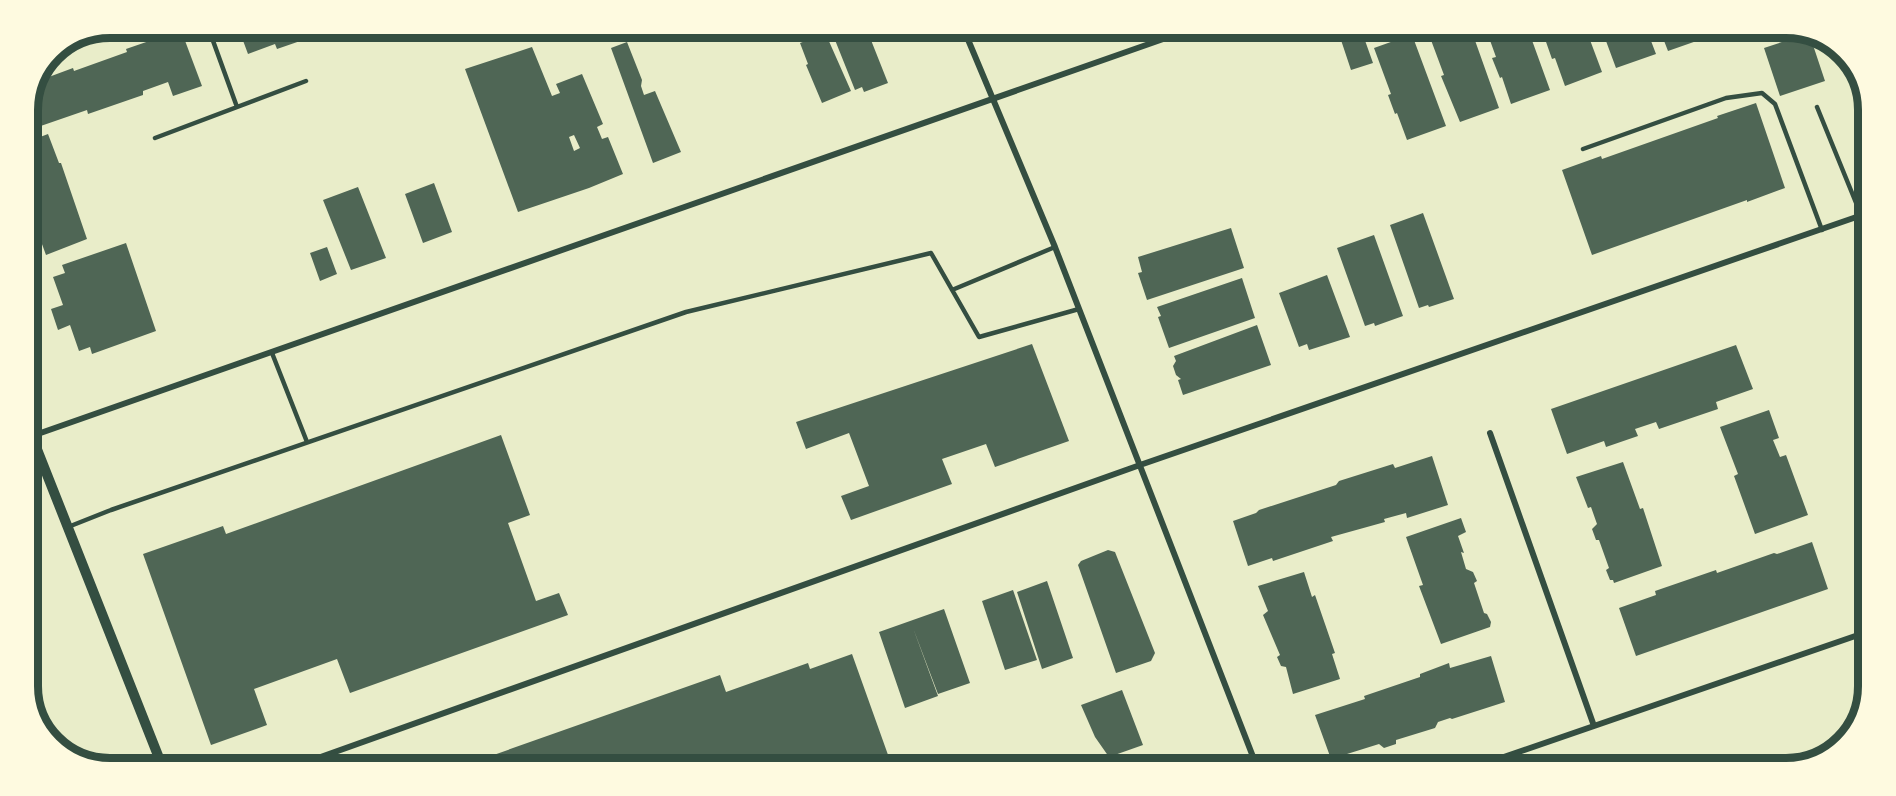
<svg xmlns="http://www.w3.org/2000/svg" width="1896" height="796" font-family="Jost,sans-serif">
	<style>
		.building { fill: #4f6655; fill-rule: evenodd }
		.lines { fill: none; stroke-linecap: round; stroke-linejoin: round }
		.service { stroke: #344e41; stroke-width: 4.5 }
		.minor { stroke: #344e41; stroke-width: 6 }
		.tertiary { stroke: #344e41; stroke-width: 10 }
		.rim { fill: none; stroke: #344e41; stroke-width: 8 }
	</style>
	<rect width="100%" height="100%" fill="#e9edc9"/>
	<path class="building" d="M238 27 326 28 305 35 306 39 277 49 275 44 248 54Z
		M390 28H422L393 39Z
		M181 30 202 86 173 96 168 82 143 91V95L88 114 87 110 32 129 27 115V105L38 81 73 68 74 71 127 52 126 49Z
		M804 30H824L851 91 822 103 806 65 808 64 800 43 808 40Z
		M831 30H867L888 83 864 92 862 87 855 90Z
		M1338 31 1362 32 1373 63 1351 70Z
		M1400 32H1411L1446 126 1407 140 1397 113 1395 114 1388 95 1391 94 1374 48 1402 38Z
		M1428 32H1472L1499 108 1460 122 1441 76 1444 75Z
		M1487 32H1529L1550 90 1511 104 1502 77 1500 78 1492 58 1496 57Z
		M1545 32H1587L1602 72 1565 86 1555 58 1552 59 1545 39 1547 38Z
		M1600 32 1648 33 1656 54 1616 68 1606 41 1603 42Z
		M1661 33H1706L1708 37 1668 51Z
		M1809 33 1825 81 1780 96 1764 48Z
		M627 42 642 80 641 86 644 95 655 91 681 152 653 163 611 48Z
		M532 47 552 96 560 93 556 84 582 74 603 124 597 127 602 139 608 137 623 174 589 188 518 212 465 69ZM574 135 580 148 574 151 569 137Z
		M1860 81 1869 104V111L1858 82Z
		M1756 103 1785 188 1747 202V200L1592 255 1562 170 1601 156 1602 159 1718 118 1717 116Z
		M48 134 59 163H61L87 239 46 255 35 225 39 223 27 191V142Z
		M434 183 452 232 423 243 405 194Z
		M358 187 386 258 351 270 323 200Z
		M1423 213 1454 299 1429 307 1428 305 1419 308 1390 225Z
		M1231 228 1244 268 1147 300 1138 273 1142 272 1138 257Z
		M1374 235 1403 316 1375 326 1374 323 1365 326 1337 248Z
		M126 243 156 331 92 354 90 347 79 351 70 325 58 330 51 309 63 305 53 277 65 273 62 265Z
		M327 247 337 274 320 281 310 253Z
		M1327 275 1350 337 1309 350 1307 344 1299 347 1279 293Z
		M1242 278 1255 318 1169 348 1158 317 1161 316 1157 307Z
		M1257 325 1271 365 1183 395 1178 380 1181 379 1176 375 1173 366 1176 361 1174 356Z
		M1032 344 1069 441 995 467 986 444 942 459 952 484 851 520 841 496 869 486 849 433 806 449 796 422Z
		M1736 345 1753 389 1716 402 1718 409 1659 429 1656 422 1635 429 1638 436 1606 447 1604 441 1567 454 1551 409Z
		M1769 410 1779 438 1773 440 1780 457 1786 455 1808 515 1755 534 1734 476 1738 474 1720 427Z
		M501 435 530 515 508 523 536 601 559 593 568 615 350 693 337 659 254 689 267 725 211 745 143 554 223 526 226 534Z
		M1432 456 1448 505 1407 518 1406 513 1384 519 1385 522 1331 537 1333 541 1273 561 1272 558 1248 566 1233 521 1256 513 1259 510 1336 485 1339 481 1393 464 1395 468Z
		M1623 462 1640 509 1643 508 1662 566 1614 583 1613 580H1610L1606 570 1609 568 1599 540H1596L1592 529 1597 524 1591 507 1588 508 1576 477Z
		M1461 518 1466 532 1458 536 1464 553 1461 552 1466 569 1473 572 1477 581 1474 583 1484 613 1487 614 1491 622 1490 627 1441 644 1419 586 1423 585 1406 537Z
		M1812 542 1828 589 1636 656 1619 608 1656 595 1655 591 1716 570 1717 573 1774 553 1777 554Z
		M1108 550 1115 552 1155 653 1151 661 1116 673 1078 565 1081 561Z
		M1304 572 1312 597 1315 595 1335 653 1332 654 1340 679 1293 694 1286 667 1281 666 1277 657 1280 655 1263 615 1268 611 1258 586Z
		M1047 581 1073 658 1042 669 1017 592Z
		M1013 590 1037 660 1005 670 982 601Z
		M944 609 970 683 938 694 913 628 938 696 905 708 879 632Z
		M852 654 892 766 468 764 720 675 726 692 808 663 810 669Z
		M1491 656 1505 702 1452 719 1450 718 1438 722 1435 728 1396 740V744L1384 748 1379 744 1331 759 1315 715 1365 699 1364 696 1420 677V674L1449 663 1450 668Z
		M1122 690 1143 745 1109 757 1095 737 1081 705Z
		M1740 758 1743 769H1710V768Z"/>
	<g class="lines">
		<path class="service" d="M208 27 237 107
			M1817 107 1861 215
			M155 138 306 81
			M1583 149 1726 98 1762 93 1775 104 1822 230
			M952 290 1055 247
			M272 353 307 442
			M68 527 111 510 686 312 931 253 979 337 1079 309
			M1821 749 1845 739"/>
		<path class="minor" d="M964 30 1055 247 1257 767
			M1490 433 1594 726
			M32 436 1186 31
			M301 764 1140 465 1868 213
			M1472 768 1864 633"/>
		<path class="tertiary" d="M27 424 161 763"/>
	</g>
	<path d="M0 0H1896V796H0ZM110 38H1786A72 72 0 0 1 1858 110V686A72 72 0 0 1 1786 758H110A72 72 0 0 1 38 686V110A72 72 0 0 1 110 38Z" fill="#fefae0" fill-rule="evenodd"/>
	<path class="rim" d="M110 38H1786A72 72 0 0 1 1858 110V686A72 72 0 0 1 1786 758H110A72 72 0 0 1 38 686V110A72 72 0 0 1 110 38Z"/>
</svg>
